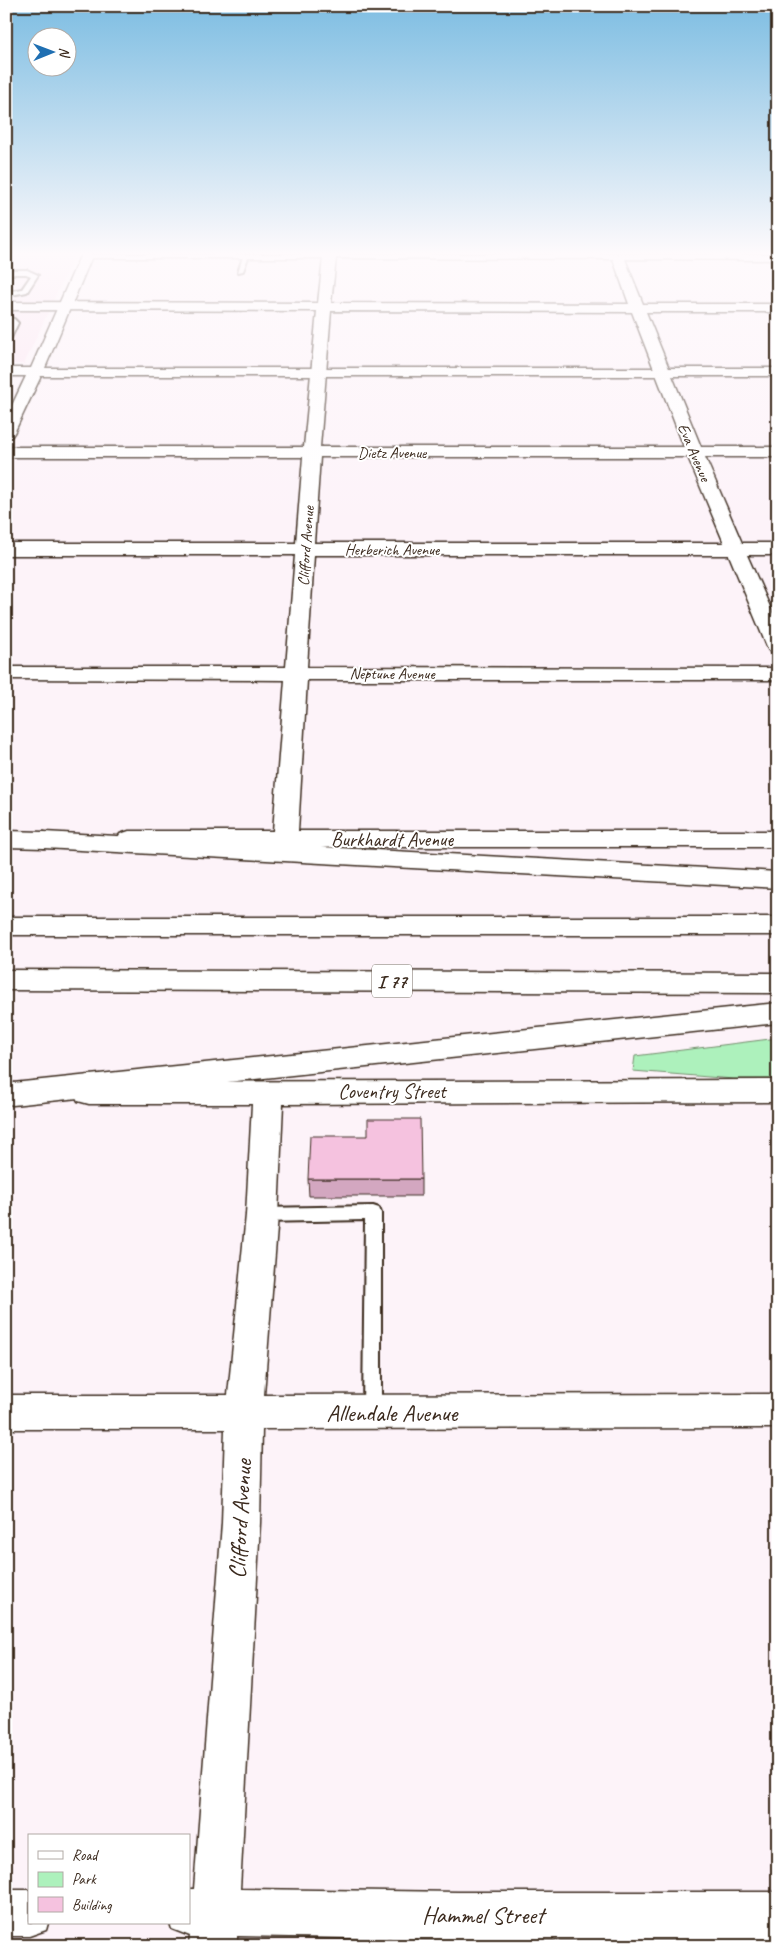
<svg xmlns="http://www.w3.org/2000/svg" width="784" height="1952" font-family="Caveat,sans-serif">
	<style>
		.built { fill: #fbe4f1 }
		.green { fill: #adf1bc; stroke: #748e6d }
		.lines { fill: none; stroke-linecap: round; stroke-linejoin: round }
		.lane-casing { stroke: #3b2a1e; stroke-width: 4 }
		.street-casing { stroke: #3b2a1e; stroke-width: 3 }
		.secondary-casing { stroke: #3b2a1e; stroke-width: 3 }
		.highway-casing { stroke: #3b2a1e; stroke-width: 3 }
		.lane { fill: #fff; fill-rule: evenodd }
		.street { fill: #fff; fill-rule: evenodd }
		.secondary { fill: #fff; fill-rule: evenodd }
		.highway { fill: #fff; fill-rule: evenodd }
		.wall { fill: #d3a7c0; stroke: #3b2a1e }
		.building { fill: #f5c2df; stroke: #3b2a1e }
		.labels { text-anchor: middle; stroke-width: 4; stroke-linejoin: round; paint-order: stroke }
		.far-street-label { font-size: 16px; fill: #3b2a1e; stroke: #fff }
		.shield { fill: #fff; stroke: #766a62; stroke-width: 1 }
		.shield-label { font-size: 19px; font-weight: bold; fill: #3b2a1e }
		.street-label { font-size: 20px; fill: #3b2a1e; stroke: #fff }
		.near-street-label { font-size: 24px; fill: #3b2a1e; stroke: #fff }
	</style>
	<rect width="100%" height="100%" fill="#fdf3f9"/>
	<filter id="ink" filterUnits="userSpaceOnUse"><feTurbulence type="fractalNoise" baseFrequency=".02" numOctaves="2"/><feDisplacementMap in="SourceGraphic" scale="10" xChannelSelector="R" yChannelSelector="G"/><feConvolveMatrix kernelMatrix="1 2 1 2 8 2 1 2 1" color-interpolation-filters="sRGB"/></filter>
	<g filter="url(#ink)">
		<path class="built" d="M6 254H75L24 364H6Z"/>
		<path class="green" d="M778 1038V1079H734L633 1071 635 1056Z"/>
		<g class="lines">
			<defs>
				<path id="lane" d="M244 254 249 255 243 271 238 272Z
					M6 270H27L38 275 27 292 6 296V292L22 289 31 276 26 274H6Z
					M6 317 14 319 18 323 10 340 6 342V333L11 323 6 321Z
					M373 1206 379 1208 381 1213V1413L378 1419 372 1421 366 1419 363 1413 365 1220 262 1222 256 1220 254 1215 256 1210 262 1208Z"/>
				<path id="street" d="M81 254H778V260L625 259 643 304H778V312H646L701 447H778V457H705L742 543H778V555H747L778 625V655L771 653 768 649 729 555H314L307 667 778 668V680H307L298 831H778V847H129L120 844 117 839 120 834 129 831H273L285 680 6 679V667H286L295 555H6V543H296L303 457H6V447H304L317 311 6 310V302L318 303 323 258H87ZM336 258 613 259 629 304 331 303ZM331 311 632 312 684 447H320ZM320 457H688L724 543H314Z
					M778 1080V1102L283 1104 278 1215 264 1395 778 1394V1428L262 1429 260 1523 240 1889 458 1892H778V1940H458L237 1936V1946H189L190 1936 172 1929 170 1923H189V1889H194L222 1523 225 1429H6V1395H228L246 1215 252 1104H89L78 1101 74 1093 78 1085 89 1082Z
					M6 1890H29V1923H48L46 1930 29 1936H6Z"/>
				<path id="secondary" d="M81 254H93L45 368H778V376H41L14 433 12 436 6 438V418L26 376H6V368H31Z
					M6 831 44 832 53 835 56 840 53 845 44 848 6 847Z"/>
				<path id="highway" d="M44 832 778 872V888L44 848 35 845 32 840 35 835Z
					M6 917H778V935H6Z
					M6 970 778 973V993L6 990Z
					M778 1003V1023L13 1105 6 1103V1085L13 1083Z"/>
			</defs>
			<use href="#lane" class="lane-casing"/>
			<use href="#street" class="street-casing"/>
			<use href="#secondary" class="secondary-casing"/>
			<use href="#highway" class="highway-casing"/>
			<use href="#lane" class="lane"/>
			<use href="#street" class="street"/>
			<use href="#secondary" class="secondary"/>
			<use href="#highway" class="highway"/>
		</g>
		<path class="wall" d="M308 1179H421V1196H309Z"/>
		<path class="building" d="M368 1119H420L421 1179H308L310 1136H368Z"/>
	</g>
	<linearGradient id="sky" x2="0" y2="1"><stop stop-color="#7dbde2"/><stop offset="0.48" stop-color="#fefafc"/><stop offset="1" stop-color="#fefafc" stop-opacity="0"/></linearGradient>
	<rect width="784" height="527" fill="url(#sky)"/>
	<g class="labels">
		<g class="far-street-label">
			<text x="392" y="458">Dietz Avenue</text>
			<text transform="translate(695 452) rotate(67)" y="6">Eva Avenue</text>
			<text transform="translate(305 546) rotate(-86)" y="6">Clifford Avenue</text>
			<text x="392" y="555">Herberich Avenue</text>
			<text x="392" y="679">Neptune Avenue</text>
		</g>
		<rect class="shield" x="372" y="964.5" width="40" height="33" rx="4"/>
		<g class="shield-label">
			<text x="392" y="988">I 77</text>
		</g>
		<g class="street-label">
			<text x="392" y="846">Burkhardt Avenue</text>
			<text x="392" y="1098">Coventry Street</text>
		</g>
		<g class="near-street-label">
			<text x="392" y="1421">Allendale Avenue</text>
			<text transform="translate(240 1519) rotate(-87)" y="8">Clifford Avenue</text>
			<text x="483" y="1923">Hammel Street</text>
		</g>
	</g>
	<rect width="784" height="1952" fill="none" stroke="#fff" stroke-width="25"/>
	<rect x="12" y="12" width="759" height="1927" fill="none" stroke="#3b2a1e" stroke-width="2" filter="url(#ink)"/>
	<rect x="28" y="1834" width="162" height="90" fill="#ffffff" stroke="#b1aaa5"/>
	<rect x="38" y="1851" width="25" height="8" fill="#ffffff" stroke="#b1aaa5"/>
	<text x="72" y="1860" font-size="15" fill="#3b2a1e">Road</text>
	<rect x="38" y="1872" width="25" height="15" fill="#adf1bc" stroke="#b1aaa5"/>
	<text x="72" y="1884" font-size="15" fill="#3b2a1e">Park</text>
	<rect x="38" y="1897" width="25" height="15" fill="#f5c2df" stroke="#b1aaa5"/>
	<text x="72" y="1910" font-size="15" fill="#3b2a1e">Building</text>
	<g transform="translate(52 52) rotate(89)"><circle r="24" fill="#ffffff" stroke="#b1aaa5"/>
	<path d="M0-4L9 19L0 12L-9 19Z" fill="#1f6fb2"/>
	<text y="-8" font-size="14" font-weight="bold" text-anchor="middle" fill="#3b2a1e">N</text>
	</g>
</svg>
